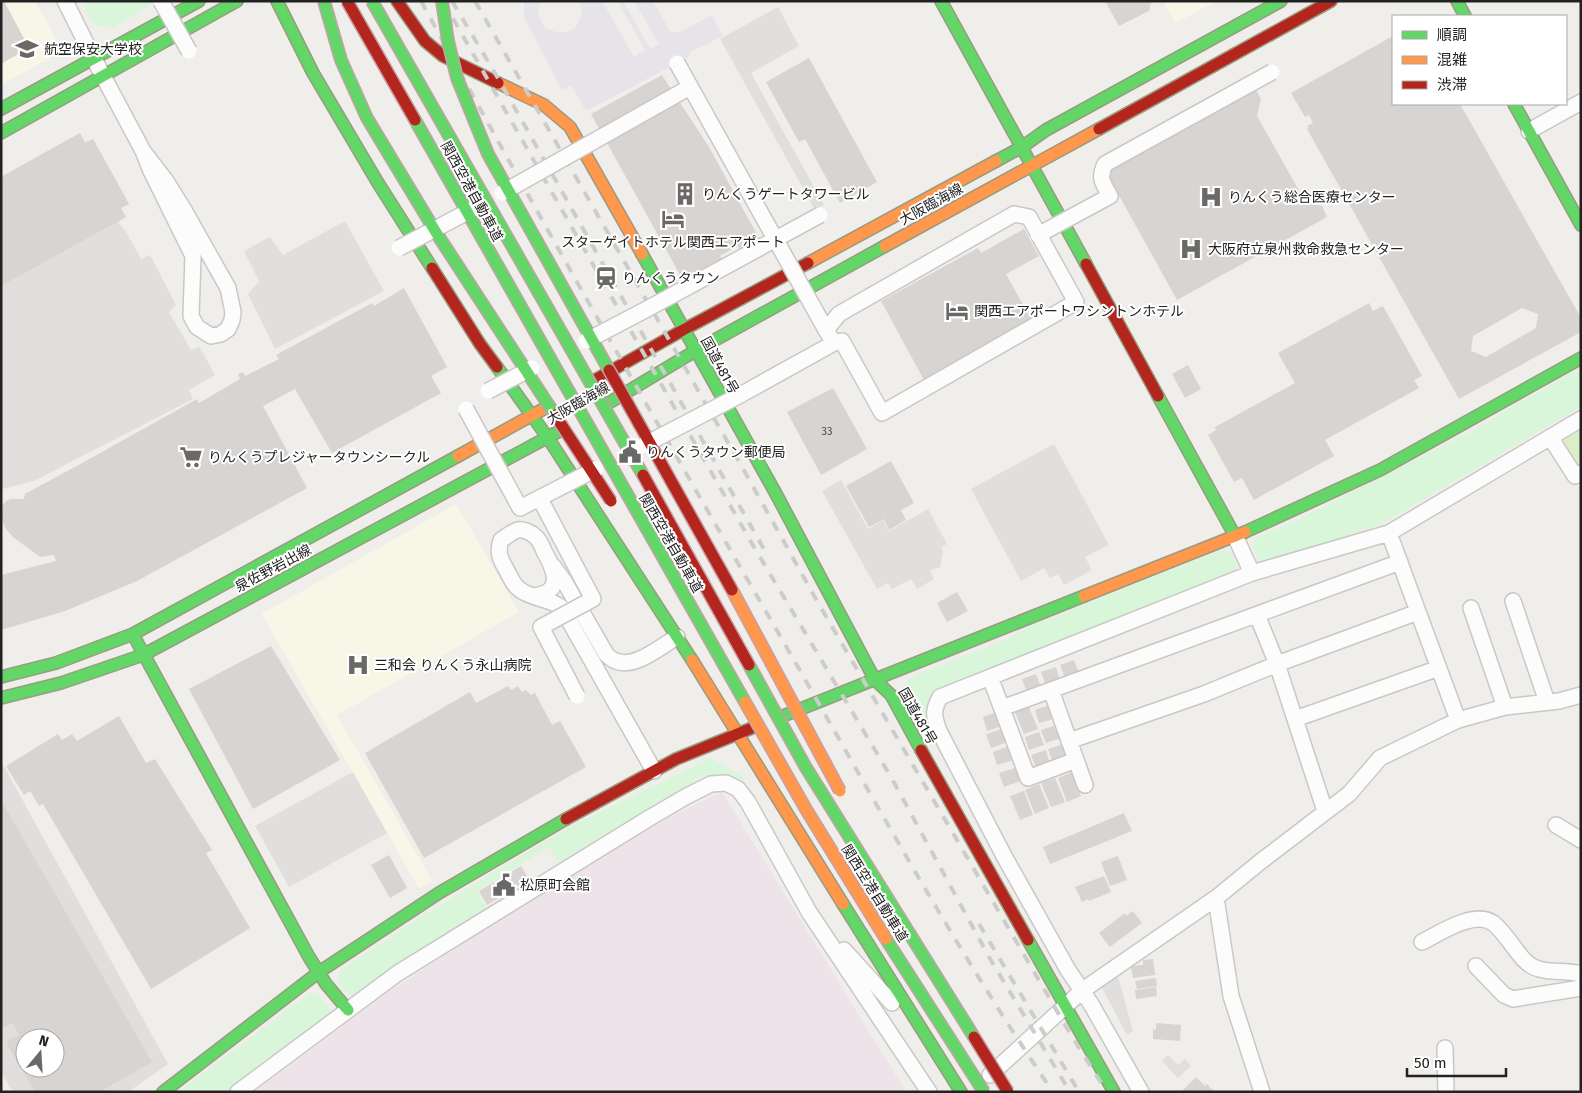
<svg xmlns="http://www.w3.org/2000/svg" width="1582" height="1093" font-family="'Fira Sans','Noto Sans JP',sans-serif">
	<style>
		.industrial { fill: #ede3e9 }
		.education { fill: #f8f7e7 }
		.grass { fill: #dcedc8 }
		.park { fill: #d9f6da }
		.parking { fill: #e0dfde; fill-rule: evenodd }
		.plaza { fill: #e6e4e9 }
		.building { fill: #d7d4d1; fill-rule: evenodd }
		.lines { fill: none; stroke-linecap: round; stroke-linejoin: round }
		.street-casing { stroke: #c9c8c6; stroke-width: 18 }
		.fast-casing { stroke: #999b81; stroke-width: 14 }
		.slow-casing { stroke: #999b81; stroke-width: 14 }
		.jam-casing { stroke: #999b81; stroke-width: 14 }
		.street { stroke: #fdfcfc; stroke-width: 15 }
		.fast { stroke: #63d668; stroke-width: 11 }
		.slow { stroke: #ff974d; stroke-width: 11 }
		.jam { stroke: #b3261e; stroke-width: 11 }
		.rail { stroke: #cccccb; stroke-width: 4; stroke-dasharray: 10 10; stroke-linecap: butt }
		.street-bridge-casing { stroke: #c9c8c6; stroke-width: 18; stroke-linecap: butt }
		.fast-bridge-casing { stroke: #c6a0aa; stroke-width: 14; stroke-linecap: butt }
		.slow-bridge-casing { stroke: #c6a0aa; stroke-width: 14; stroke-linecap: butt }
		.jam-bridge-casing { stroke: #c6a0aa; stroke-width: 14; stroke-linecap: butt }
		.street-bridge { stroke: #fdfcfc; stroke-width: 15 }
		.fast-bridge { stroke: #63d668; stroke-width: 11 }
		.slow-bridge { stroke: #ff974d; stroke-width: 11 }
		.jam-bridge { stroke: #b3261e; stroke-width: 11 }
		.labels { text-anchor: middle; stroke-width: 4; stroke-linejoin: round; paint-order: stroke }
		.number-label { font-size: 11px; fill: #4f4e4e }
		.poi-label { font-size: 14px; fill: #222; stroke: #fff; text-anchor: start }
		.street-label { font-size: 14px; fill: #222; stroke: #fff }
	</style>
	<rect width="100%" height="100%" fill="#f0eeea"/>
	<path class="industrial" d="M722 792 906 1092H254L389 992 486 928 653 825Z"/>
	<path class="education" d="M1 1H35L56 40 50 58 1 85Z
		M1163 1H1217L1175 23Z
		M456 504 519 612 337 715 432 881 419 888 262 614Z"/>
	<path class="grass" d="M1581 427V467L1575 466 1560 439Z"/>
	<path class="park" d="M84 1H162L150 5 113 28 95 25 87 13Z
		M1581 367V407L1381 524 1266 563 1257 558 1252 544 1257 538 1301 518 1468 433Z
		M1223 549 1234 554 1237 567 1233 574 946 685C926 696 927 703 931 724L916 720 901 691C905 681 912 678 920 673L1008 639 1030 626Z
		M711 758 745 778 742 785 737 780 726 777 724 774 708 779 704 775 693 781 695 786 561 866 549 847 477 891 488 910 403 962 354 997 347 994 337 981 340 971 425 914 565 829Z
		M310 993 319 995 330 1009V1016L228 1092H178Z"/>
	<path class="parking" d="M778 7 799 46 751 73 824 205 815 210 720 39Z
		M80 133 85 142 93 139 129 204 121 208 126 217 118 222 126 232 141 259 150 255 176 305 169 312 191 350 199 346 215 375 189 390 193 399 34 481 3 489 1 486V177Z
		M345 221 384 291 275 349 248 294 259 281 244 251 270 237 283 255Z
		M1054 444 1109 545 1085 557 1092 570 1064 585 1058 574 1050 578 1044 568 1021 581 971 489Z
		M841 480 868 529 883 520 889 531 928 509 947 544 941 547 943 551 940 568H936L930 571 934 579 917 589 911 579 892 589 888 583 877 589 822 491Z
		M1 761 168 1064 128 1092H13L1 1072ZM25 1038H55V1068H25Z
		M353 772 387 833 289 887 255 826Z
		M1117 973 1133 1031 1127 1035 1100 984Z
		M1168 1055 1178 1065 1185 1059 1191 1066 1178 1078 1162 1061Z"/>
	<path class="plaza" d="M524 1H541L538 11 542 24 547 29 560 33 572 30 577 25 582 13 579 1H602L634 57 645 50 618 1H623L650 49 659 44 634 1H653L670 31 678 33 712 15 723 36 690 52 688 57 677 63 586 111 571 85 562 90 524 17Z"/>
	<path class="building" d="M4 1 29 48 1 64V2Z
		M1105 1H1153L1151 3 1149 11 1119 26Z
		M1393 36V104H1460L1581 318V332L1459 399 1307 129 1309 128 1307 126 1313 123 1309 115 1305 117 1291 93ZM1522 308 1538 314 1536 328 1486 357 1471 351 1473 336Z
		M809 58 877 182 840 203 805 139 799 142 766 82Z
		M662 75 709 147 760 240 740 251 738 246 720 256 723 260 684 282 591 114Z
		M1255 87 1261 99 1257 116 1305 201 1322 206 1327 217 1177 300 1106 172Z
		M80 133 85 143 93 139 129 204 121 208 126 217 1 286V177Z
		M1024 229 1039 256 1006 274 1032 321 924 380 881 301 978 248 981 253Z
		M404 288 447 367 431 376 441 393 332 453 295 389 263 406 307 488 137 581 65 611 1 630V575L56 561 54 555 40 557 13 537 6 529 1 519V508L5 502 10 499H24L25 494 84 462 197 399 199 403 240 379 238 374 243 372 245 376 279 359 276 355 372 303 374 306Z
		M1369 303 1373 311 1383 306 1422 376 1414 380 1419 388 1325 440 1334 456 1254 500 1242 478 1234 482 1208 435 1216 430 1215 427 1295 383 1278 353Z
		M1188 365 1201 389 1185 398 1172 374Z
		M833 388 867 449 821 475 787 412Z
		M891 461 914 503 901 510 906 520 889 530 884 519 869 527 846 486Z
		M957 592 968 611 947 622 937 603Z
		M271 646 340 760 253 809 189 689Z
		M1074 660 1079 673 1065 678 1060 665Z
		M1056 667 1060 681 1046 686 1041 672Z
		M1036 674 1041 688 1027 693 1022 679Z
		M508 686 511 690 518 686 522 692 526 690 531 695 535 693 552 725 560 721 586 767 424 858 365 753 470 692 476 703Z
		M1028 705 1038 729 1024 734 1014 710Z
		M1049 705 1054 719 1039 723 1035 710Z
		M997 712 1002 726 987 731 983 717Z
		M119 716 146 763 155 759 212 850 206 853 250 928 151 989 43 804 39 806 30 791 24 795 6 766 58 734 62 740 72 734 77 741Z
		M1056 725 1061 738 1046 743 1041 730Z
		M1005 728 1010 741 991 748 986 734Z
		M1039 732 1044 745 1029 750 1025 737Z
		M1063 744 1067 758 1053 763 1048 749Z
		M1012 745 1017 759 997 765 993 752Z
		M1046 750 1050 764 1036 768 1031 755Z
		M1018 767 1023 780 1004 787 999 773Z
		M1072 772 1081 796 1067 802 1058 778Z
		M1055 778 1065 802 1051 807 1041 783Z
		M1039 784 1049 808 1035 814 1025 790Z
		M1024 791 1033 815 1020 820 1010 796Z
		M1 800 152 1062 99 1092H35L6 1042 19 1035 13 1023 1 1029ZM25 1038H55V1068H25Z
		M1124 813 1132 831 1050 864 1043 847Z
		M389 855 407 888 390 898 371 865Z
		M1118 856 1127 880 1110 886 1101 862Z
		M521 866 529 879 487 905 479 891Z
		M1104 876 1111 892 1089 901 1088 899 1082 902 1075 887Z
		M1133 911 1142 923 1110 947 1099 933 1125 913 1126 916Z
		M1153 959 1155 975 1133 978 1131 966 1143 965V960Z
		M1156 978 1157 986 1137 989 1135 981Z
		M1156 987 1157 996 1136 999 1135 990Z
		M1156 1023 1181 1025 1180 1041 1153 1039V1029L1156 1030Z
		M1196 1077 1205 1086 1207 1084 1214 1092H1181Z"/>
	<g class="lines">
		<defs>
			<path id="street" d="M65 1 94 59 143 151 151 171 193 256 191 316 197 327 211 336 221 334 228 329 232 320 233 312 228 288 184 210 166 181 143 151
				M1529 131 1581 102
				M1550 437 1575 476 1581 473
				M1389 533 1458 720
				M1235 536 1252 573
				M553 566 564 581 606 654C609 657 612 660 616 661 635 669 661 646 677 637
				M534 596C565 592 554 569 544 551 542 546 540 541 536 537 532 533 524 529 518 530 513 531 506 537 501 540 497 552 500 559 506 569 510 576 513 585 519 589 531 599 550 598 562 608L654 771
				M1513 601 1547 702
				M1471 608 1505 707
				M1257 615 1277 664 1325 811
				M990 677 1028 778 1076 760
				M1051 690 1085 785
				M1002 708 1400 562
				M1295 719 1439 668
				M1069 741 1204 694 1277 664 1418 612
				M1556 825 1581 840
				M1216 898 1231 996 1262 1092
				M1422 942C1440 933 1474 910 1493 923 1502 930 1509 941 1516 950 1521 957 1529 967 1539 969 1551 973 1566 970 1581 974
				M844 950 892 1003
				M1476 966 1504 995 1513 999 1581 988
				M1445 1048 1446 1092
				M990 1075 1083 990 1216 898 1260 862 1349 794 1380 758 1458 720 1505 707 1559 701 1581 695
				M238 1092 398 973 651 817 687 796 711 784 726 783 738 789 748 802 809 912 929 1092
				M1141 1092 1091 1004 1068 970 1004 856 939 731C934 716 932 712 940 697L1252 573 1389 533 1581 419"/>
			<path id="fast" d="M277 1 313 73 378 183 432 268
				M941 1 1086 264
				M1457 1 1465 16
				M1514 104 1581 225
				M1 109 199 1
				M1 133 237 1
				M996 161 1022 147 1046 130 1281 1
				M642 254 775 492 875 680 891 695 921 750
				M497 367 548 438 692 660
				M1158 396 1235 536
				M607 404 695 351 885 246
				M1245 532 1380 470 1581 358
				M136 640 309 957 326 984 348 1010
				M1 677 56 663 133 634 458 456
				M1 698 61 683 143 655 563 429
				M783 716 1084 596
				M843 904 961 1092
				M1028 940 1114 1092
				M163 1092 319 972 439 893 566 819"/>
			<path id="slow" d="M498 83 544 105 570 127 642 254
				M885 246 1099 129
				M808 263 996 161
				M458 456 549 406
				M1084 596 1245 532
				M692 660 843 904"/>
			<path id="jam" d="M397 1 425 41 443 56 498 83
				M1099 129 1331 1
				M1086 264 1158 396
				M432 268 480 344 497 367
				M595 380 683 330 808 263
				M921 750 1028 940
				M566 819 676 759 752 728"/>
		</defs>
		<use href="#street" class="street-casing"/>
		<use href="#fast" class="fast-casing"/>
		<use href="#slow" class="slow-casing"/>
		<use href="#jam" class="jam-casing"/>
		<use href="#street" class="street"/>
		<use href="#fast" class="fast"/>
		<use href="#slow" class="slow"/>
		<use href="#jam" class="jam"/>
		<path class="rail" d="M421 1C538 216 660 429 783 641 870 792 954 947 1053 1092
			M443 1 751 542 891 777 989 957 1070 1092
			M452 1 499 80 765 551
			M475 1 746 474 817 601 1071 1035 1107 1092
			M979 924 1079 1092"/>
		<defs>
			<path id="street-bridge" d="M161 1 189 51
				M677 63 826 330
				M502 193 690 87
				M1038 235 1110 196C1103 183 1098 179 1105 164L1272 72
				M399 248 473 209
				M586 341 647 309 820 215
				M488 391 532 368
				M466 409 520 508 596 469
				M644 445 742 394 834 343 826 330 839 314 1014 214 1029 217 1076 302 882 413 842 341 834 343
				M540 499 593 599 541 627 577 696"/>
			<path id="fast-bridge" d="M324 1 341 60 367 118 437 234 555 415
				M372 1 643 475
				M442 1 448 41 457 78 488 154 609 370
				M415 120 745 702
				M749 665 805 766 974 1037
				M886 939 984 1092"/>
			<path id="slow-bridge" d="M732 590 840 791
				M745 702 807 811 886 939"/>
			<path id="jam-bridge" d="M347 1 415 120
				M609 370 732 590
				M555 415 611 501
				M643 475 749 665
				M974 1037 1008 1092"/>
		</defs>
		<use href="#street-bridge" class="street-bridge-casing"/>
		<use href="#fast-bridge" class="fast-bridge-casing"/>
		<use href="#slow-bridge" class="slow-bridge-casing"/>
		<use href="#jam-bridge" class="jam-bridge-casing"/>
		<use href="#street-bridge" class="street-bridge"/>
		<use href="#fast-bridge" class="fast-bridge"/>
		<use href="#slow-bridge" class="slow-bridge"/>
		<use href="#jam-bridge" class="jam-bridge"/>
	</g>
	<defs>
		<symbol id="university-bare" viewBox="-9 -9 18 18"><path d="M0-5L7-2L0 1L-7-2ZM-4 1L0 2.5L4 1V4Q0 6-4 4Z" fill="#6a6968" stroke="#fff" stroke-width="2.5" paint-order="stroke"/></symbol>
		<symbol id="building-bare" viewBox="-9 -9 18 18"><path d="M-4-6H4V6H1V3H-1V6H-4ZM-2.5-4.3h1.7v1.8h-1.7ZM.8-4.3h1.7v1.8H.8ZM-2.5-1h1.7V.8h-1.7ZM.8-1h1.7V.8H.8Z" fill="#6a6968" stroke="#fff" stroke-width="2.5" paint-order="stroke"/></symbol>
		<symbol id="hospital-bare" viewBox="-9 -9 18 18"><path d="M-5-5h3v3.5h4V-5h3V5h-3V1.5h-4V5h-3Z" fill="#6a6968" stroke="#fff" stroke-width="2.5" paint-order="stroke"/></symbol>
		<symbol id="hotel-bare" viewBox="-9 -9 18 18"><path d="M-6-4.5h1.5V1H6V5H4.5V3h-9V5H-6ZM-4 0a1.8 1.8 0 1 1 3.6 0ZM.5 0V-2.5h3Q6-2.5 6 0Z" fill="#6a6968" stroke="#fff" stroke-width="2.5" paint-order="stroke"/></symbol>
		<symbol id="station-bare" viewBox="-9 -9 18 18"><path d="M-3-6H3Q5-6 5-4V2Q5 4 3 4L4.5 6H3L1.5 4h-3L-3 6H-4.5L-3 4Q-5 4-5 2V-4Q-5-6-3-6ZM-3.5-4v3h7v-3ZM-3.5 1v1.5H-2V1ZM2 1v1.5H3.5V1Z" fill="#6a6968" stroke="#fff" stroke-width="2.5" paint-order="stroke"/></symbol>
		<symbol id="civic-bare" viewBox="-9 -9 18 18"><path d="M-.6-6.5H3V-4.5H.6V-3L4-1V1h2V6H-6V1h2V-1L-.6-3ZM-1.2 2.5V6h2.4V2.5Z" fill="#6a6968" stroke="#fff" stroke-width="2.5" paint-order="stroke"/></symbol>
		<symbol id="supermarket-bare" viewBox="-9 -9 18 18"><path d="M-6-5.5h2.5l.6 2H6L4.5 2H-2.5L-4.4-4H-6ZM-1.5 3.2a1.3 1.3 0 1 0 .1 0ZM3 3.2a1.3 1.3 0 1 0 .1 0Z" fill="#6a6968" stroke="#fff" stroke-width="2.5" paint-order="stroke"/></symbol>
	</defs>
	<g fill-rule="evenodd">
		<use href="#university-bare" x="11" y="33" width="32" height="32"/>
		<use href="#building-bare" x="669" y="178" width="32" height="32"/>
		<use href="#hospital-bare" x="1195" y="181" width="32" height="32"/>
		<use href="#hotel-bare" x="657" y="203" width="32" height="32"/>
		<use href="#hospital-bare" x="1175" y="233" width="32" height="32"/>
		<use href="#station-bare" x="590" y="262" width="32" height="32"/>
		<use href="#hotel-bare" x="941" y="295" width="32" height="32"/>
		<use href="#civic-bare" x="614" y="436" width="32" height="32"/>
		<use href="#supermarket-bare" x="175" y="441" width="32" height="32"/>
		<use href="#hospital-bare" x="342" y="649" width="32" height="32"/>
		<use href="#civic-bare" x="488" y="869" width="32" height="32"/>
	</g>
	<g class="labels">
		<g class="number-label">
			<text x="827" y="435">33</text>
		</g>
		<g class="poi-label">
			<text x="44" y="54">航空保安大学校</text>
			<text x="702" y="199">りんくうゲートタワービル</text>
			<text x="1228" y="202">りんくう総合医療センター</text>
			<text x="673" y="247" text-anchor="middle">スターゲイトホテル関西エアポート</text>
			<text x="1208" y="254">大阪府立泉州救命救急センター</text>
			<text x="622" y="283">りんくうタウン</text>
			<text x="974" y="316">関西エアポートワシントンホテル</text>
			<text x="646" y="457">りんくうタウン郵便局</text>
			<text x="208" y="462">りんくうプレジャータウンシークル</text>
			<text x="374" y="670">三和会 りんくう永山病院</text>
			<text x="520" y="890">松原町会館</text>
		</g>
		<g class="street-label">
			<text transform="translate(472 191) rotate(61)" y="5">関西空港自動車道</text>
			<text transform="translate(931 204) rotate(-29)" y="5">大阪臨海線</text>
			<text transform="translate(720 365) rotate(61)" y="5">国道481号</text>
			<text transform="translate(578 403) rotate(-30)" y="5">大阪臨海線</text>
			<text transform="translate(671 543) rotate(60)" y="5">関西空港自動車道</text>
			<text transform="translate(273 568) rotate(-28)" y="5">泉佐野岩出線</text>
			<text transform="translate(918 716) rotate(60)" y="5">国道481号</text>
			<text transform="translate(875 893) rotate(58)" y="5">関西空港自動車道</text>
		</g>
	</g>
	<rect width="1582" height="1093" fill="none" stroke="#222222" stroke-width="5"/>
	<rect x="1392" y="15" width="175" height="90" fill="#ffffff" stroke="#a7a7a7"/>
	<rect x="1402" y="31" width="25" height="8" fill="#63d668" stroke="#a7a7a7"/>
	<text x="1437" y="40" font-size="15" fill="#222222">順調</text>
	<rect x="1402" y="56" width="25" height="8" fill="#ff974d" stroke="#a7a7a7"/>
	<text x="1437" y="65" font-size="15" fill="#222222">混雑</text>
	<rect x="1402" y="81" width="25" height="8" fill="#b3261e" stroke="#a7a7a7"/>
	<text x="1437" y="90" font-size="15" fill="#222222">渋滞</text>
	<g transform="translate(40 1053) rotate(18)"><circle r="24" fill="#ffffff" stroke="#a7a7a7"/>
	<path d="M0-4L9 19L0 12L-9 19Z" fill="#6a6968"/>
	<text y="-8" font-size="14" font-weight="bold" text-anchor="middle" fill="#222222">N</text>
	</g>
	<path d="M1407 1068v8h99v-8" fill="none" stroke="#222222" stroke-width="2.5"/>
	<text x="1414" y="1068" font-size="15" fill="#222222" stroke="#ffffff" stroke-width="4" paint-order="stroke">50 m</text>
</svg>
